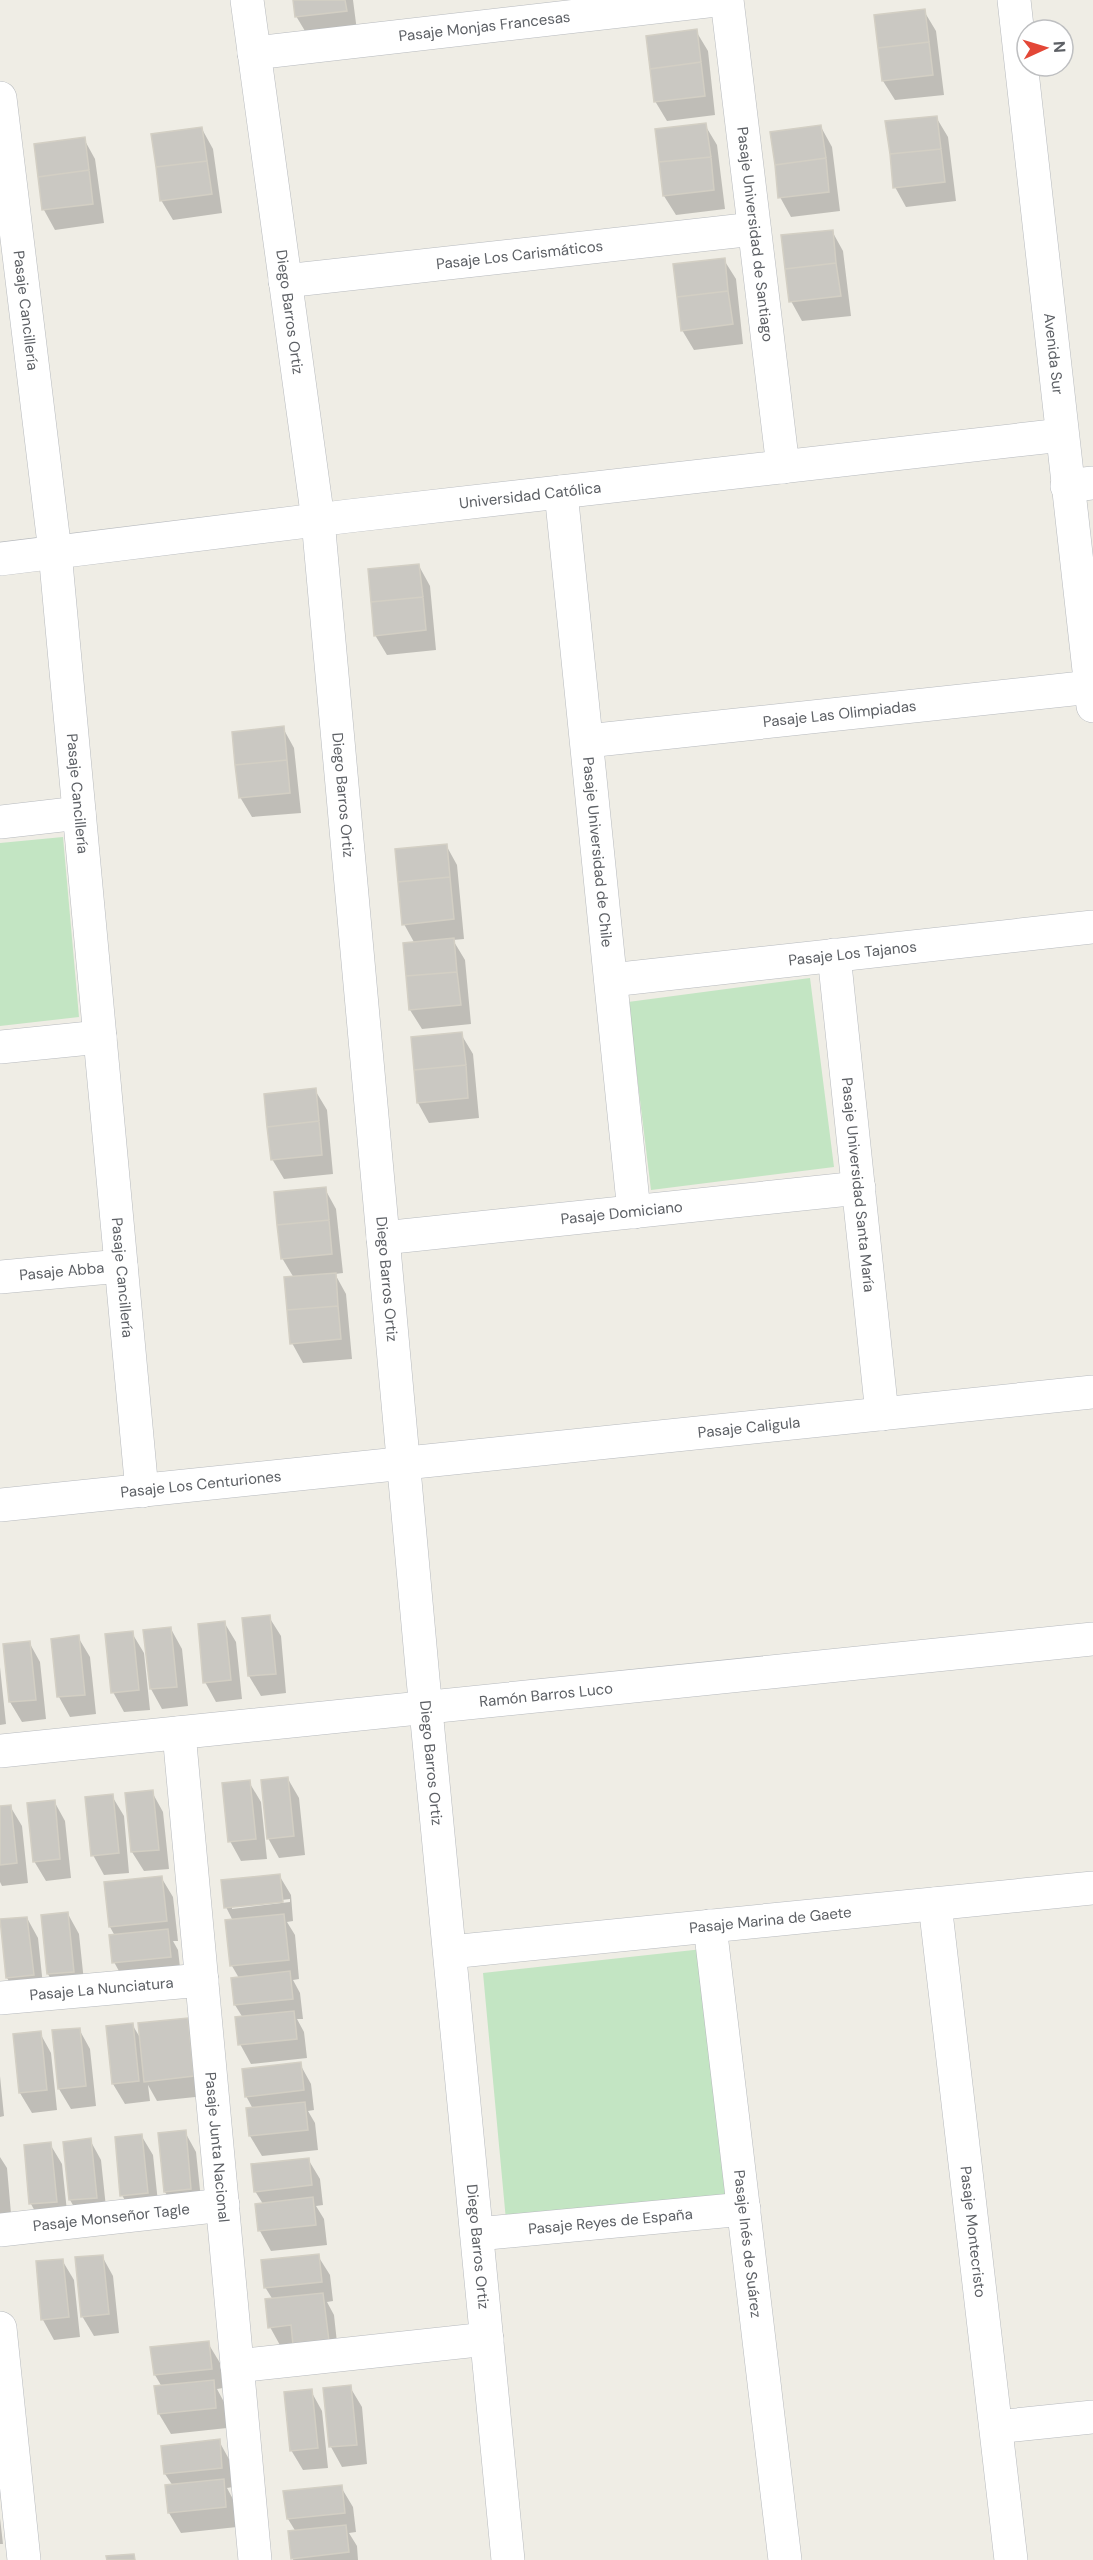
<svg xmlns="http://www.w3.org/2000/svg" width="1093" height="2560" font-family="'DM Sans',sans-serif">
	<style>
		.green { fill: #c3e5c3 }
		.shadow { fill: #0003; fill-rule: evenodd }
		.building { fill: #cac8c2; stroke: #d3cfc4; stroke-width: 1.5 }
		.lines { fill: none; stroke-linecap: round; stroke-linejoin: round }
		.minor-casing { stroke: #b7babe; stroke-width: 34 }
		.tertiary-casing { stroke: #b7babe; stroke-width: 34 }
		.minor { stroke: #fff; stroke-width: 33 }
		.tertiary { stroke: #fff; stroke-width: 33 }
		.labels { text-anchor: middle; stroke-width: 5; stroke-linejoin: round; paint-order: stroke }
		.street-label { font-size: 15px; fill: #5d6065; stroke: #fff }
	</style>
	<rect width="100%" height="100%" fill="#efede5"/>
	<path class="green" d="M63 837 79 1017 0 1026V843Z
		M810 978 834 1167 651 1190 628 1002Z
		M712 1948 735 2203 507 2231 483 1973Z"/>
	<path class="shadow" d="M294 0H353L357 31 308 36 296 16Z
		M924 11 936 31 944 95 895 100 883 81Z
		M696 31 708 51 715 115 667 121 655 101Z
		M936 117 948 137 956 201 906 207 895 187Z
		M705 125 717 145 725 209 676 215 664 196Z
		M821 127 832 147 840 211 791 217 780 197Z
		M202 129 213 149 222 213 173 220 161 200Z
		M84 139 95 159 104 223 55 230 44 210 35 145Z
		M832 231 843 251 851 316 802 321 791 301Z
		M724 260 736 279 743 344 694 350 682 330Z
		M419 566 430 586 436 650 387 655 375 635Z
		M283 728 294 748 301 813 252 817 240 797Z
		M446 845 457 865 464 939 453 940 465 960 471 1024 422 1029 410 1010 415 944 404 924Z
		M461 1034 473 1054 479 1118 429 1123 418 1103Z
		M315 1090 327 1110 333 1174 284 1179 272 1159Z
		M325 1189 336 1209 343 1273 335 1274 346 1294 352 1359 303 1363 292 1343 294 1278 282 1258Z
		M269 1617 281 1636 286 1693 261 1696 249 1676Z
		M224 1622 236 1642 242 1699 216 1702 205 1682Z
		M171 1629 182 1649 188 1706 162 1709 151 1689Z
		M132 1633 144 1653 150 1710 124 1712 113 1692Z
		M78 1637 90 1657 96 1714 70 1717 59 1697Z
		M29 1642 40 1662 46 1719 22 1722 10 1702Z
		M0 1667 6 1724 0 1725Z
		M288 1779 299 1798 305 1855 279 1858 268 1838Z
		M249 1782 261 1802 267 1859 241 1861 230 1841Z
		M152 1792 163 1812 169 1869 144 1871 132 1852Z
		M112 1796 124 1816 129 1873 104 1875 93 1855Z
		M54 1801 65 1821 71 1878 46 1881 34 1861Z
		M10 1806 22 1826 28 1883 2 1886 0 1882V1807Z
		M279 1875 291 1895 293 1921 287 1922 295 1935 299 1979 293 1980 300 1993 303 2019H297L304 2032 307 2058 251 2064 240 2044 243 2018 235 2005 239 1978 232 1966 233 1921 226 1907ZM290 1899V1902L232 1909V1906Z
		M161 1877 173 1897 178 1941H173L178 1950 181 1976 125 1982 114 1962 115 1936 110 1927 105 1883Z
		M68 1914 79 1934 85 1991 59 1993 48 1974Z
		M27 1918 38 1938 44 1995 19 1997 7 1978Z
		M187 2019 199 2039 205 2096 157 2101 148 2085 150 2101 125 2104 113 2084 107 2027 132 2024 142 2041Z
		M79 2029 90 2049 96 2106 71 2109 59 2089Z
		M40 2033 51 2053 57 2110 32 2113 20 2093Z
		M300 2064 311 2084 314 2110 308 2111 315 2123 318 2150 262 2156 250 2136 253 2109 246 2096Z
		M0 2076 4 2116 0 2117Z
		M185 2132 196 2152 202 2209 177 2211 165 2192Z
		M141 2135 153 2155 159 2212 133 2215 122 2195Z
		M90 2140 101 2160 107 2217 82 2220 70 2200Z
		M50 2144 62 2164 68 2221 42 2224 31 2204Z
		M0 2157 7 2168 12 2225 0 2227Z
		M308 2159 320 2179 323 2205 316 2206 324 2219 327 2245 271 2251 260 2231 256 2205 263 2204 255 2191Z
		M102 2256 113 2276 119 2333 94 2336 82 2316Z
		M318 2256 330 2275 333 2301 327 2302 334 2315 339 2361 281 2347 270 2327 273 2300 265 2287Z
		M62 2260 74 2280 80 2337 54 2340 43 2320 38 2263Z
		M208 2343 220 2363 223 2388 217 2389 224 2402 227 2428 171 2434 159 2414 162 2387 155 2375Z
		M350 2387 362 2407 367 2464 342 2467 331 2447Z
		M311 2391 322 2411 328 2468 303 2470 291 2450Z
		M219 2441 230 2461 233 2487 227 2488 234 2501 237 2527 181 2533 169 2513 173 2486 165 2474Z
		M341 2487 353 2507 356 2532 349 2533 357 2546 358 2560H293L296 2532 288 2519Z
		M0 2518 3 2544H0Z"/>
	<path class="building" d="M293 0H345L347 11 295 17Z
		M925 9 929 42 878 48 874 15Z
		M697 29 701 62 650 69 646 36Z
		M929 42 933 75 882 81 878 48Z
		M701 62 705 96 654 102 650 69Z
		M937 116 941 149 890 154 885 121Z
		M706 123 711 157 659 162 655 129Z
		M821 125 826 158 775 165 770 132Z
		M202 127 207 161 156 167 151 134Z
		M85 137 89 170 38 177 34 144Z
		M941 149 945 182 893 188 890 154Z
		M711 157 714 190 663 196 659 162Z
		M826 158 829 192 778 198 775 165Z
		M207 161 212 194 160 201 156 167Z
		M89 170 93 204 42 210 38 177Z
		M833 230 836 263 785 269 781 235Z
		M725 258 728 291 677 297 673 264Z
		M836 263 841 296 789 302 785 269Z
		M728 291 733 324 681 331 677 297Z
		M419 564 423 597 371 602 368 569Z
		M423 597 426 630 374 636 371 602Z
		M284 726 287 760 235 765 232 732Z
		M287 760 290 793 239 798 235 765Z
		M447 844 450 877 398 882 395 849Z
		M450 877 454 919 402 925 398 882Z
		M454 938 457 972 406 976 403 943Z
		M457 972 461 1005 409 1010 406 976Z
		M462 1032 466 1065 414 1070 411 1037Z
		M466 1065 468 1098 417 1103 414 1070Z
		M316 1088 319 1121 267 1127 264 1094Z
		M319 1121 322 1155 271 1160 267 1127Z
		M326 1187 329 1220 277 1225 274 1192Z
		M329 1220 332 1254 281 1259 277 1225Z
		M336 1273 338 1306 287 1310 284 1277Z
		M338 1306 341 1339 290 1344 287 1310Z
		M270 1615 276 1674 248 1676 242 1618Z
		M225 1621 231 1680 203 1683 198 1624Z
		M171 1627 177 1687 150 1689 143 1630Z
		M133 1631 139 1690 111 1693 105 1634Z
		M79 1635 85 1695 57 1697 51 1639Z
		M30 1641 36 1700 9 1702 3 1644Z
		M288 1777 294 1836 267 1839 261 1780Z
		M250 1780 256 1839 228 1842 222 1783Z
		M153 1790 159 1850 131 1852 125 1793Z
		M113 1794 119 1853 91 1856 85 1797Z
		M55 1800 60 1859 33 1862 27 1803Z
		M11 1805 17 1863 0 1865V1806Z
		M280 1874 283 1902 224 1908 221 1880Z
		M162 1876 167 1921 109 1927 104 1882Z
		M68 1912 74 1972 47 1974 41 1915Z
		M284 1914 289 1960 230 1966 225 1920Z
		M27 1917 34 1975 6 1978 0 1919Z
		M168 1929 171 1957 112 1963 109 1935Z
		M290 1971 293 1999 234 2005 231 1978Z
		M294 2011 297 2039 238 2045 235 2017Z
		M188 2018 194 2076 144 2082 138 2023Z
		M133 2023 139 2081 112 2084 106 2026Z
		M80 2028 86 2086 58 2089 52 2030Z
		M41 2031 47 2090 19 2093 13 2034Z
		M301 2062 304 2090 245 2097 242 2069Z
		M305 2102 308 2130 249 2136 246 2108Z
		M186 2130 191 2189 164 2192 158 2133Z
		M142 2134 148 2193 120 2196 115 2137Z
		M91 2138 97 2198 69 2200 63 2142Z
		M51 2142 57 2202 29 2204 24 2145Z
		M309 2158 312 2185 254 2192 251 2164Z
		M313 2197 316 2225 258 2231 255 2204Z
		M319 2254 322 2282 264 2288 261 2260Z
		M103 2255 109 2314 81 2317 75 2257Z
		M63 2259 69 2317 41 2320 36 2261Z
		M323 2293 329 2341 293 2345 291 2325 268 2328 265 2299Z
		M209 2341 212 2369 154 2375 150 2347Z
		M214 2380 216 2408 158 2414 154 2386Z
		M351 2385 357 2445 329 2447 323 2388Z
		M312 2389 318 2448 290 2451 284 2392Z
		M220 2439 222 2468 164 2474 161 2446Z
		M224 2479 226 2507 168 2513 165 2485Z
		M342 2485 345 2513 287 2519 283 2491Z
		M346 2525 349 2552 291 2559 288 2531Z
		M134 2554 135 2560H107L106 2556Z"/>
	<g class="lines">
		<defs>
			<g id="minor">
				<path id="s1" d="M247 0 318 520 423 1679 508 2560"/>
				<path id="s2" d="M727 0 783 467"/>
				<path id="s3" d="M254 53 716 0"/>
				<path id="s4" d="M0 98 55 552 142 1491"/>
				<path id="s5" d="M285 281 754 229"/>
				<path d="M1067 486 1093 483"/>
				<path id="s6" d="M561 492 634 1212"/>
				<path id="s7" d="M0 559 349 516 1062 435"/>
				<path id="s8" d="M587 741 1091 687"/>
				<path d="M0 822 79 813"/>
				<path id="s9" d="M834 955 882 1414"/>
				<path id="s10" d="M611 980 1093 927"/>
				<path d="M0 1047 100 1037"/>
				<path id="s11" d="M383 1238 859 1188"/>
				<path id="s12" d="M0 1277 121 1266"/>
				<path id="s13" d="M0 1505 1093 1392"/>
				<path id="s14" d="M179 1733 255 2560"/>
				<path id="s15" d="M0 1751 1093 1639"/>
				<path id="s16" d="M935 1904 1011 2560"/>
				<path id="s17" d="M710 1926 785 2560"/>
				<path id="s18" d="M450 1952 1093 1888"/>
				<path id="s19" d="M0 1998 202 1980"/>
				<path id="s20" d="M0 2230 223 2205"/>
				<path id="s21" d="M477 2234 744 2209"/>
				<path d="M0 2328 24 2560"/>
				<path d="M237 2366 487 2339"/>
				<path d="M996 2427 1093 2417"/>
			</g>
			<g id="tertiary">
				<path id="s22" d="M1014 0 1093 706"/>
			</g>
		</defs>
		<use href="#minor" class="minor-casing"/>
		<use href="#tertiary" class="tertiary-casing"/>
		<use href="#minor" class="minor"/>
		<use href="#tertiary" class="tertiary"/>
	</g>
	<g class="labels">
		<g class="street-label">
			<text dy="5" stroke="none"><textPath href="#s3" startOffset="232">Pasaje Monjas Francesas</textPath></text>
			<text dy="5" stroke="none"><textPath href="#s2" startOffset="236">Pasaje Universidad de Santiago</textPath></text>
			<text dy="5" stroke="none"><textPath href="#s5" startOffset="236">Pasaje Los Carismáticos</textPath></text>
			<text dy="5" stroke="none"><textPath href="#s4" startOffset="214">Pasaje Cancillería</textPath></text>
			<text dy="5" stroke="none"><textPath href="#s1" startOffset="315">Diego Barros Ortiz</textPath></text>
			<text dy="5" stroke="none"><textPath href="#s22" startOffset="356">Avenida Sur</textPath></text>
			<text dy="5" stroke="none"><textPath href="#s7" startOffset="534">Universidad Católica</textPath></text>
			<text dy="5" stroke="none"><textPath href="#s8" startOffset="254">Pasaje Las Olimpiadas</textPath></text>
			<text dy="5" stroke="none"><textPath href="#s4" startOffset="700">Pasaje Cancillería</textPath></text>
			<text dy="5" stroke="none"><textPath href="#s1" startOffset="801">Diego Barros Ortiz</textPath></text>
			<text dy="5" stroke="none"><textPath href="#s6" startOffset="362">Pasaje Universidad de Chile</textPath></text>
			<text dy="5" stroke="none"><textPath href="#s10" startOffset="243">Pasaje Los Tajanos</textPath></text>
			<text dy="5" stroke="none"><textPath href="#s9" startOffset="231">Pasaje Universidad Santa María</textPath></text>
			<text dy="5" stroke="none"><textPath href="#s11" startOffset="240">Pasaje Domiciano</textPath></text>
			<text dy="5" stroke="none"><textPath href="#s12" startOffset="62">Pasaje Abba</textPath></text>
			<text dy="5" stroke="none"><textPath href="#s4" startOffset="1186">Pasaje Cancillería</textPath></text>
			<text dy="5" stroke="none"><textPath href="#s1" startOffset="1287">Diego Barros Ortiz</textPath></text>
			<text dy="5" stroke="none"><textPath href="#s13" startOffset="753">Pasaje Caligula</textPath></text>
			<text dy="5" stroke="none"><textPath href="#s13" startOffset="202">Pasaje Los Centuriones</textPath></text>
			<text dy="5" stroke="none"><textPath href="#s15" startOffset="549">Ramón Barros Luco</textPath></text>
			<text dy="5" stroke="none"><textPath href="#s1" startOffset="1773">Diego Barros Ortiz</textPath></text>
			<text dy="5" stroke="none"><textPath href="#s18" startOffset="322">Pasaje Marina de Gaete</textPath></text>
			<text dy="5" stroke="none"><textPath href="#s19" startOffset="102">Pasaje La Nunciatura</textPath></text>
			<text dy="5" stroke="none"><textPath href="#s14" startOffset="416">Pasaje Junta Nacional</textPath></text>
			<text dy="5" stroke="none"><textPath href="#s20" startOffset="112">Pasaje Monseñor Tagle</textPath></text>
			<text dy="5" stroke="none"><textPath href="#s21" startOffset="134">Pasaje Reyes de España</textPath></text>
			<text dy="5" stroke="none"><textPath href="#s16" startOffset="330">Pasaje Montecristo</textPath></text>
			<text dy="5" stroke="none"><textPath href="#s17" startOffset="320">Pasaje Inés de Suárez</textPath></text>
			<text dy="5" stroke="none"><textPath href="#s1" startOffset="2259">Diego Barros Ortiz</textPath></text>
		</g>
	</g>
	<g transform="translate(1045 48) rotate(86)"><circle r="28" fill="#ffffff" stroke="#bebfc1" stroke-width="1.5"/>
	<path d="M0-4.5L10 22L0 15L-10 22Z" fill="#e34737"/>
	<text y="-9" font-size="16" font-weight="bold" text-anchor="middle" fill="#5d6065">N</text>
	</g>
</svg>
